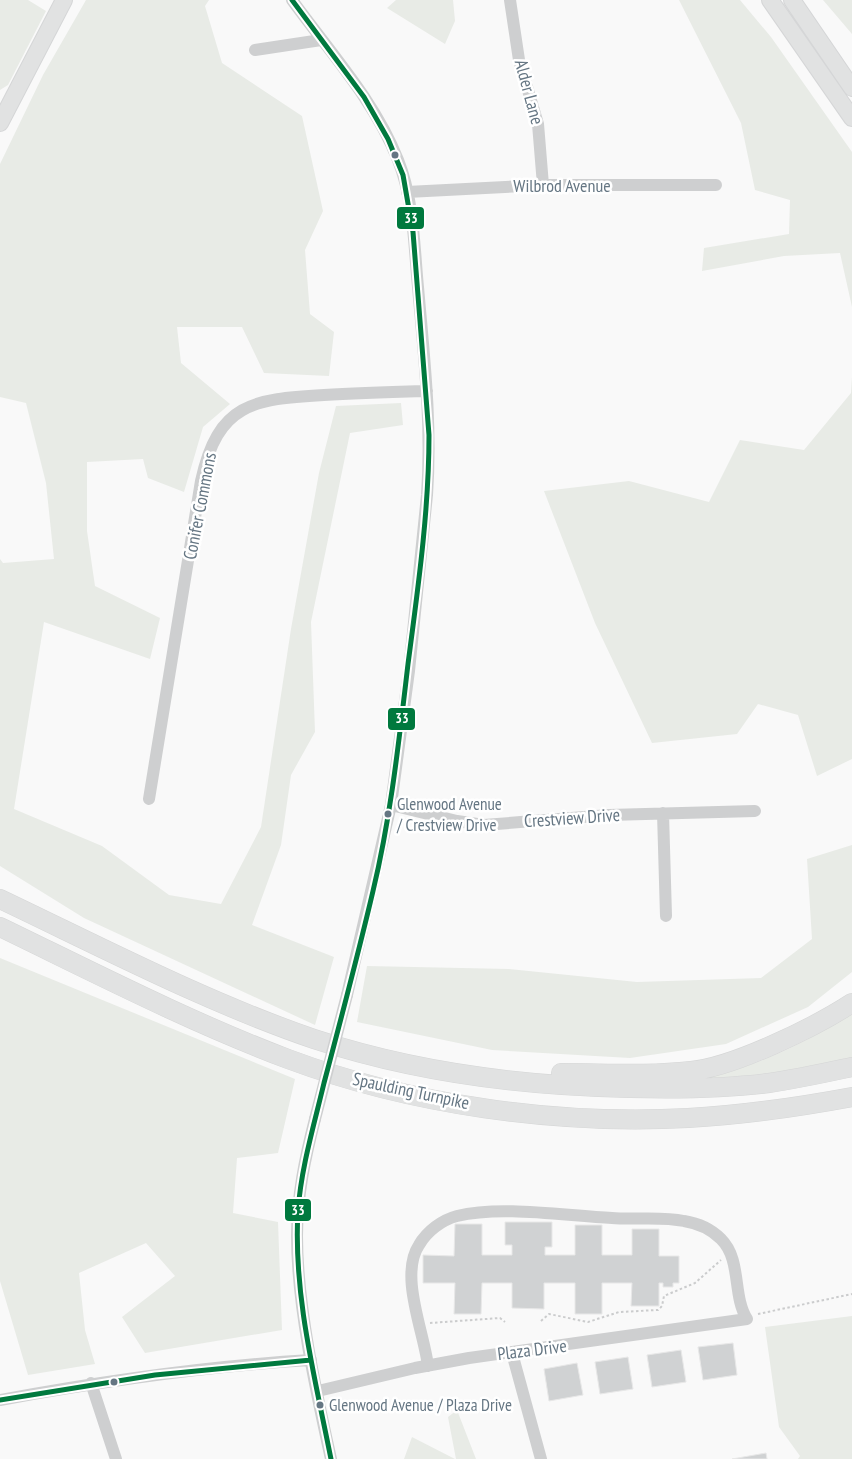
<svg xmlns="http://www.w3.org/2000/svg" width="852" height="1459" font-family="'PT Sans Narrow',sans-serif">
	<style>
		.green { fill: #e8ebe6 }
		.building { fill: #d0d2d3; stroke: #e8e8e8 }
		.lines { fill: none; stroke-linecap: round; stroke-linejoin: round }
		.major-casing { stroke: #d5d6d7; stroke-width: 18 }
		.highway-casing { stroke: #d5d6d6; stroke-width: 20 }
		.path { stroke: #cbcccd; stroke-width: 2; stroke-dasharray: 2.5 2.5; stroke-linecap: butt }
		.minor { stroke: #cecfd0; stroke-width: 12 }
		.major { stroke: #e1e2e2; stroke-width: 16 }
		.highway { stroke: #e1e2e2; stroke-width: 19 }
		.minor-bridge { stroke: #cecfd0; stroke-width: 12 }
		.bus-1-casing { stroke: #fff; stroke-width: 9 }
		.bus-1 { stroke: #00793e; stroke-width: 5 }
		.bus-dot { fill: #657683; stroke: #fff; stroke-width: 2 }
		.labels { text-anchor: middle; stroke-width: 5; stroke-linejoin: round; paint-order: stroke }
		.bus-label { font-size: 17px; fill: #657683; stroke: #fff; text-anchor: start }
		.street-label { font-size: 18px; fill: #657683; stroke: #fff }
		.line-badge { stroke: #fff; stroke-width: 2 }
		.badge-label { font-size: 14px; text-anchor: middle; font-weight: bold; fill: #fff }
	</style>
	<rect width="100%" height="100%" fill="#f9f9f9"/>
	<path class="green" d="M0 0H28L46 11 8 85 0 90Z
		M86 0H209L205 6 222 63 302 116 323 211 305 250 310 314 334 332 329 376 264 373 242 327H177L181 363 230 404 203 427 184 492 148 478 143 459 87 462V531L95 586 160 618 150 659 44 622 14 809 102 846 169 895 221 904 261 827 291 629 319 473 336 406 401 403 403 425 350 433 311 622 315 732 291 775 281 845 252 925 334 957 315 1025 84 918 0 866V559L3 563 54 559 46 483 26 403 0 397V164L43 75Z
		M396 0H453L455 21 445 44 387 8Z
		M679 0H740L771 37 852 152V307L840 253 784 256 702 271 704 248 789 234 790 200 755 190 741 123Z
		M823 0H852V34Z
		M852 377V759L817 776 798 715 758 704 737 734 652 743 595 623 544 491 629 481 709 502 740 440 804 450 851 393Z
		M852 845V972L808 1007 726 1044 630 1058 492 1050 357 1022 367 966 509 969 637 982 761 978 812 939 807 859Z
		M0 958 295 1079 278 1153 237 1158 233 1213 278 1222 282 1330 145 1353 122 1317 175 1276 146 1243 79 1273 85 1330 95 1364 28 1375 0 1281Z
		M852 1013V1061L804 1070 700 1082V1079C756 1067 804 1044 852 1013Z
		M852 1316V1459H798L800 1456 779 1427 765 1327Z
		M457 1410 476 1459H456L448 1417Z
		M412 1437 455 1459H404Z"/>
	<path class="building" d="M505 1222H552V1247H545V1255H575V1225H602V1255H632V1229H659V1256H679V1283H673V1287H663V1283H659V1306H631L632 1283H602V1314H575V1283H544V1309L512 1308V1283H482L481 1314H454L455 1283H423V1255L454 1256 455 1224H482V1255H512V1245H505Z
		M733 1343 737 1375 703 1380 698 1347Z
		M681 1350 686 1382 652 1387 647 1355Z
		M628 1357 633 1389 600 1394 595 1362Z
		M577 1363 583 1395 549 1401 544 1369Z
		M766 1453 767 1459H732Z"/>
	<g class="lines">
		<defs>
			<path id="major" d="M770 0 852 118
				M792 0 852 88
				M0 123 64 0"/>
			<path id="highway" d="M0 899C103 948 206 1002 314 1039 417 1073 523 1086 630 1088 676 1089 723 1089 769 1083 797 1079 824 1073 852 1067
				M0 927C95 973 190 1022 288 1059 411 1105 557 1125 688 1118 743 1115 798 1107 852 1097
				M561 1073C605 1073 648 1076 691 1071 734 1067 815 1027 852 1003"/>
		</defs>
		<use href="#major" class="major-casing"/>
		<use href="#highway" class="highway-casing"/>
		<path class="path" d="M758 1314 852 1294
			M541 1321 549 1314 588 1322 619 1312 658 1310 662 1306 664 1296 695 1283 721 1260
			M430 1323 500 1318 505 1322"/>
		<path class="minor" d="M292 0C329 51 375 101 398 160 414 200 414 246 418 287 424 356 432 425 427 495L409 671 391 805 347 995
			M510 0 519 60 538 124 543 185
			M255 50 321 40
			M407 192 543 185H716
			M149 799 201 481C218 403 253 399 324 395 358 393 393 392 427 391
			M391 805 457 821 484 825 609 815 755 811
			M663 813 666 916
			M315 1119C305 1158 297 1196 297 1236 297 1305 316 1391 331 1459
			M512 1353 541 1459
			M91 1383 116 1459
			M318 1391 415 1368 469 1358 747 1319C732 1295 742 1260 721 1239 711 1229 697 1223 684 1221 661 1216 635 1220 612 1218 566 1216 502 1205 457 1216 442 1220 427 1231 419 1245 399 1275 424 1332 428 1366
			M0 1400C103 1381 206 1366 311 1360"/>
		<use href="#major" class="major"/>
		<use href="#highway" class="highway"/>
		<path class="minor-bridge" d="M315 1119 347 995"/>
		<defs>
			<path id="bus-1" d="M292 0 364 97 388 139 403 175 413 232 429 435C429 511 418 588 408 664 399 740 391 816 373 891 358 955 341 1019 324 1083 314 1125 301 1168 298 1211 293 1294 315 1378 331 1459
				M0 1400 155 1375 311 1360"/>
		</defs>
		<use href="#bus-1" class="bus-1-casing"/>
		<use href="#bus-1" class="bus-1"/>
	</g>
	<g class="bus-dot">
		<circle cx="395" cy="155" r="4.5"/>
		<circle cx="388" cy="814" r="4.5"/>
		<circle cx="114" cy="1382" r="4.5"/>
		<circle cx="320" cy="1405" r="4.5"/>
	</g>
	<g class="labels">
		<g class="bus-label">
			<text x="397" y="810">Glenwood Avenue<tspan x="397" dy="21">/ Crestview Drive</tspan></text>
			<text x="329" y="1411">Glenwood Avenue / Plaza Drive</text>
		</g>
		<g class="street-label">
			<text transform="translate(529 92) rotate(75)" y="6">Alder Lane</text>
			<text x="562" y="192">Wilbrod Avenue</text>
			<text transform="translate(200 506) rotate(-79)" y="6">Conifer Commons</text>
			<text transform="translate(572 818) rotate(-4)" y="6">Crestview Drive</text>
			<text transform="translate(411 1091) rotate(12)" y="6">Spaulding Turnpike</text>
			<text transform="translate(532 1350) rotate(-7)" y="6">Plaza Drive</text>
		</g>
	</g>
	<g class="line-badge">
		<rect x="396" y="206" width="29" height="24" rx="5" fill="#00793e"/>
		<rect x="387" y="707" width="29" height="24" rx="5" fill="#00793e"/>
		<rect x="284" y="1198" width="28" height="24" rx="5" fill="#00793e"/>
	</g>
	<g class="badge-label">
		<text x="411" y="223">33</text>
		<text x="402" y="723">33</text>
		<text x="298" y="1215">33</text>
	</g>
</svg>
